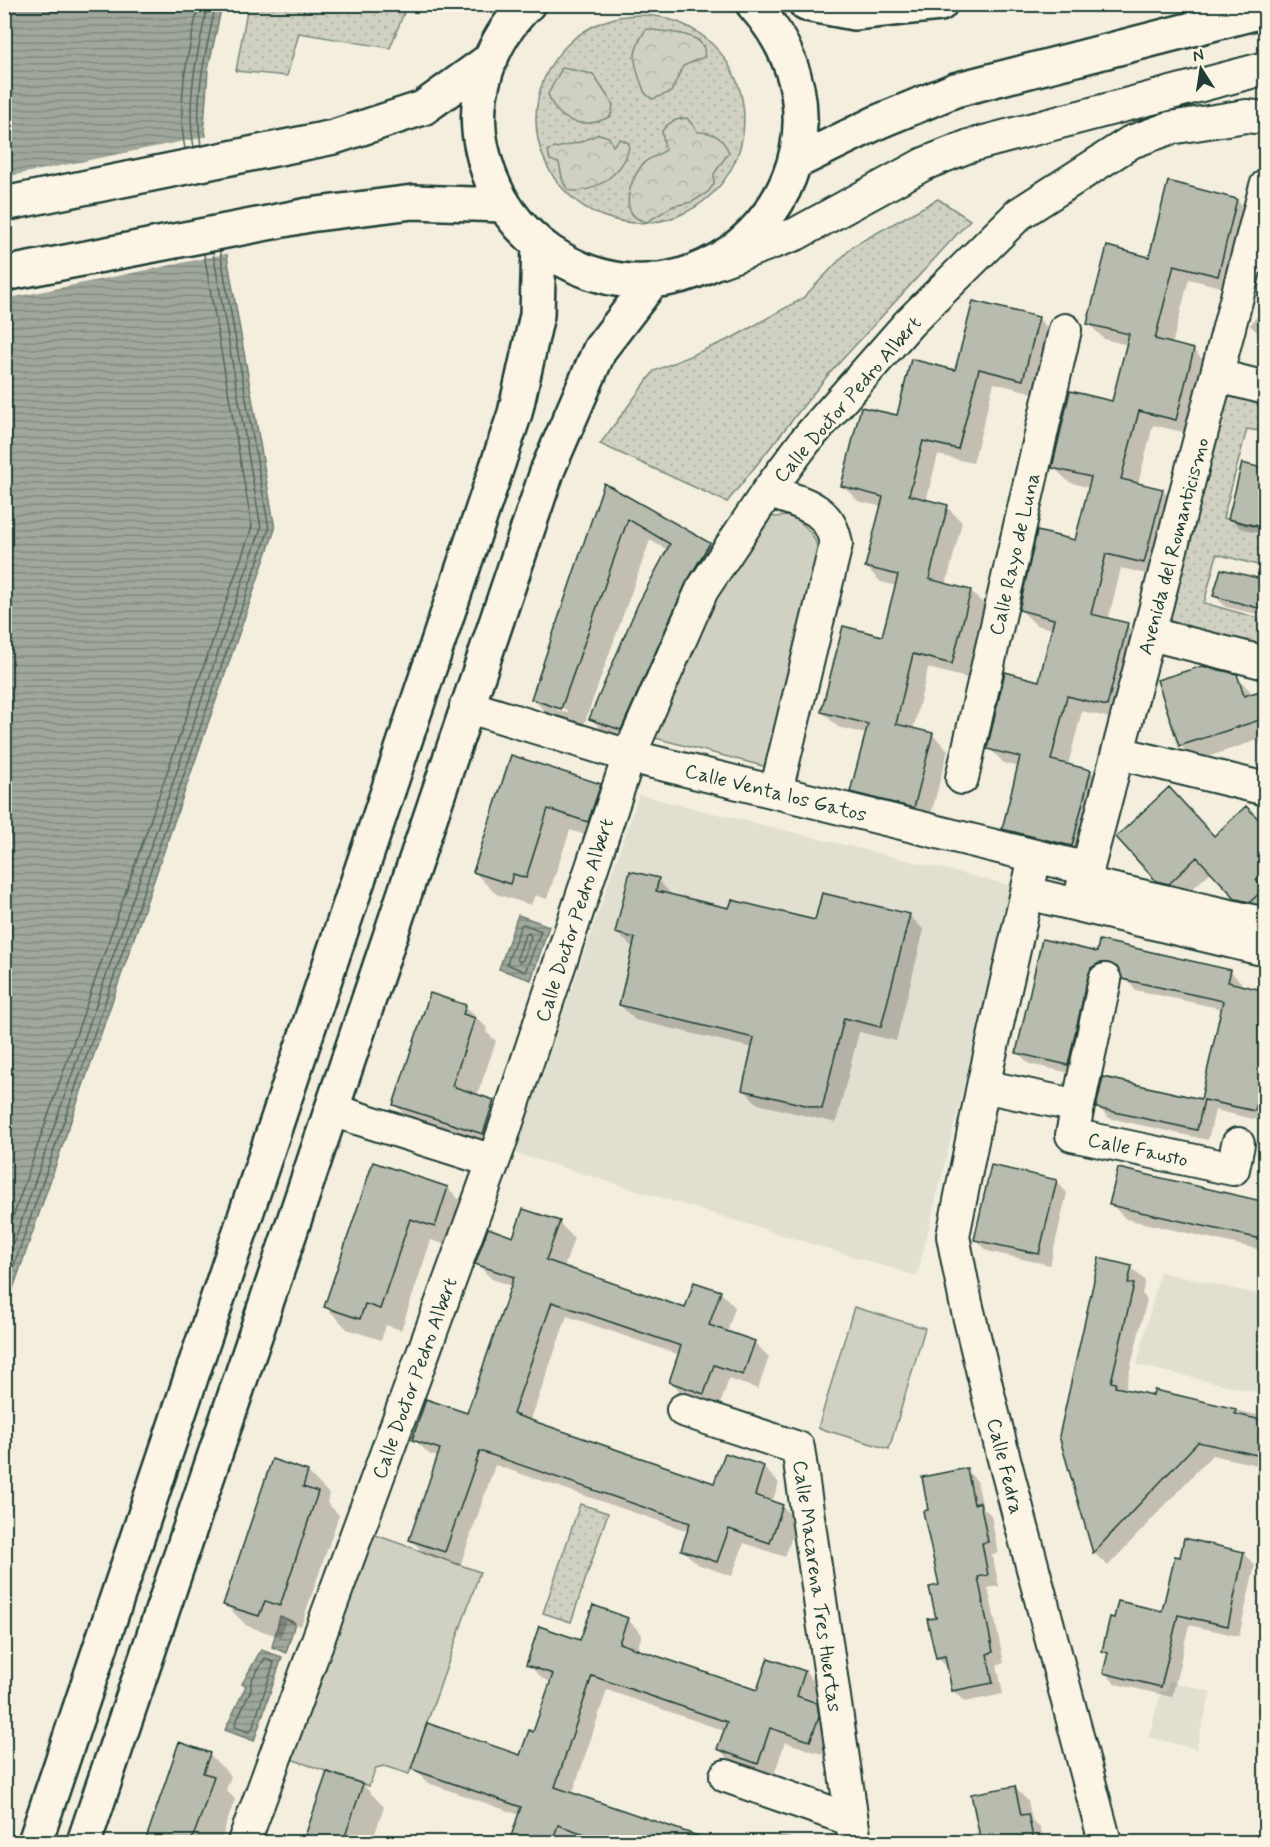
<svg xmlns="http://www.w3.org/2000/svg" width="1270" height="1847" font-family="Mynerve,sans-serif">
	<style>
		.built { fill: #e1dfd0 }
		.grass { fill: url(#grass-dots); stroke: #78877b; stroke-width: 1.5 }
		.forest { fill: url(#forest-crowns); stroke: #78877b; stroke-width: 1.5 }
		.garden { fill: #d0d1c2; stroke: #78877b; stroke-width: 1.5 }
		.water { fill: url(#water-rules); stroke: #6c7d72; stroke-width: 1.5 }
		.pier { fill: #f3eede }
		.shadow { fill: #0003; fill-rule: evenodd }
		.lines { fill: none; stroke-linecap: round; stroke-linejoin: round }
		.shore { stroke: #53685d; stroke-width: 1.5 }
		.building { fill: #b8bcae; stroke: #1f3d34; stroke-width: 1.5 }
		.minor-casing { stroke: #1f3d34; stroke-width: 36 }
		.major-casing { stroke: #1f3d34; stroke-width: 38 }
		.minor { stroke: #fcf5e5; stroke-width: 32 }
		.major { stroke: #fcf5e5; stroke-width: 33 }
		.labels { text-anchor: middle; stroke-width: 6; stroke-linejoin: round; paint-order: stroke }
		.street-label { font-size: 20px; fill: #1f3d34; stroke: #fcf5e5 }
	</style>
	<defs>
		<pattern id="grass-dots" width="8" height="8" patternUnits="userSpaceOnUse" patternTransform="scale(1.5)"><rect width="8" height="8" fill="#d0d1c2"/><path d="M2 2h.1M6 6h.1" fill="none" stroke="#b2b4a7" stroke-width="1.8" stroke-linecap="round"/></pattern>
		<pattern id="forest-crowns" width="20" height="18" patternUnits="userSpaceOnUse" patternTransform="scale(1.5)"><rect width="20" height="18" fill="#d0d1c2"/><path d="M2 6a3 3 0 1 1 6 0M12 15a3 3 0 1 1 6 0" fill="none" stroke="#b2b4a7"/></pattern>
		<pattern id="water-rules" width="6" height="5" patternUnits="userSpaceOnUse" patternTransform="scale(1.5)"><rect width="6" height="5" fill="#a0a89b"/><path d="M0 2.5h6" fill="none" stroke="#828a7f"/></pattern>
	</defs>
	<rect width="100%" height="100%" fill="#f3eede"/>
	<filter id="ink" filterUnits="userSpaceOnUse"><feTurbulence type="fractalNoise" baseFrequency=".0167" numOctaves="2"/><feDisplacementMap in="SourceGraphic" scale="12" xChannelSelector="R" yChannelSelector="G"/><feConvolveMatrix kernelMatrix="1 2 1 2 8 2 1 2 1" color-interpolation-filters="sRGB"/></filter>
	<g filter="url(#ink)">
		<path class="built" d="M639 795 1013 886 917 1276 515 1153Z
			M1160 1272 1265 1296V1394L1137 1365Z
			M1169 1681 1211 1692 1196 1749 1149 1737 1161 1691 1166 1692Z"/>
		<path class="grass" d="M248 5V4L407 5 390 48 299 33 287 76 236 71Z
			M536 119a104 104 0 1 1 208 0a104 104 0 1 1-208 0Z
			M938 199 970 220 828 375 727 502 600 444 654 371 732 338 803 298 853 246Z
			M1225 394 1265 404V432L1247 429 1223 518 1260 528 1265 508V567L1217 554 1204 603 1265 620V648L1163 620Z
			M580 1504 608 1513 571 1622 543 1613Z"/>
		<path class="forest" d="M646 29C663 32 710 31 704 57L683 66 671 92 653 99C643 94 644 90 640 80 632 58 633 50 646 29Z
			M562 68 593 74 613 105 611 116C585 130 558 124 548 94Z
			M687 118 698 132C714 132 722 137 729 152L714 174V184L708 192 692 202 673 206 647 222C617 216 629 183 642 165 648 157 658 157 665 150L662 131C669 122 675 119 687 118Z
			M599 134 609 137 613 146 620 139 629 143C630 168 593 197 568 190L563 182 559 163 550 160 548 150 580 142Z"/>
		<path class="garden" d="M792 516C812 530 819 540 819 564L767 767 655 738 653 731 694 634 755 527 770 517Z
			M854 1307 925 1328 889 1449 818 1428Z
			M370 1533 480 1572 409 1774 384 1766 376 1768 369 1786 291 1759Z"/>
		<path class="water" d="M5 5H222L208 69 204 125 275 529 5 1312Z
			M518 915 549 926 531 980 499 969Z
			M280 1616 295 1623 286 1653 272 1647Z
			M261 1650 282 1657 254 1741 225 1730 246 1686 242 1684Z"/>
		<path class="pier" d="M209 136 230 253 5 299V177Z"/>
		<path class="shadow" d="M1237 200 1252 215 1233 290 1189 279 1172 345 1193 350 1208 365 1191 434 1153 425 1138 484 1162 490 1177 505 1159 577 1121 568 1108 620 1127 625 1142 640 1122 721 1082 711 1068 765 1090 771 1106 786 1086 861 1018 844 1003 829 1019 767 1004 763 989 748 1040 683 1053 629 1036 625 1021 610 1076 542 1090 488 1069 482 1053 467 1113 403 1128 345 1104 339 1089 324 1150 259Z
			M1266 306V340L1250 325Z
			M1038 318 1053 333 1038 394 994 383 973 463 938 455 926 501 947 507 962 522 946 585 970 591 986 606 967 678 928 668 913 730 933 735 948 750 929 822 867 807 852 792 867 734 838 727 823 712 883 638 897 586 881 582 866 567 882 507 858 501 843 486 898 417 956 372Z
			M1266 471V535L1240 528 1230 518Z
			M605 485 709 544 731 566 643 751 612 740 590 718 669 551 650 540 582 730 555 721 533 699ZM557 706 568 710 567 713 557 710Z
			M1266 582V616L1226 607 1215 596Z
			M1236 676 1253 694 1266 690V761L1258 740 1195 761 1180 745Z
			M512 757 600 785 622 807 610 843 570 830 547 899 535 895 531 905 496 894 474 872Z
			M1266 828V915L1252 913 1212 871 1183 897 1172 895 1157 880 1214 837Z
			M658 880 673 896 731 910 816 922 909 915 924 930 896 1041 859 1032 836 1123 758 1104 743 1089 753 1048 635 1020 620 1005 634 948 616 933Z
			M1098 953 1230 971 1241 982 1240 986 1266 992V1122L1215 1110 1208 1140 1109 1118 1098 1107 1202 1101 1223 1009 1135 990 1122 973H1112L1080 1075 1029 1064 1018 1052Z
			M465 1006 487 1028 486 1032 496 1041 477 1096 493 1102 515 1123 505 1155 416 1126 394 1104Z
			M374 1164 448 1188 469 1210 456 1248 431 1240 401 1330 386 1325 381 1340 347 1329 326 1307Z
			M1056 1181 1067 1193 1050 1265 987 1251 976 1239Z
			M1266 1198V1251L1126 1219 1111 1204 1264 1203Z
			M559 1223 574 1238 564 1268 686 1310 720 1292 735 1307 727 1333 754 1342 769 1357 758 1389 729 1379 719 1408 686 1397 671 1382 680 1355 567 1316 530 1422 715 1485 726 1455 764 1468 779 1483 772 1502 782 1506 797 1521 785 1557 744 1543 732 1576 697 1564 682 1549 688 1531 495 1465 460 1566 425 1554 410 1539 439 1457 429 1454 414 1439 467 1415 512 1286 492 1279 477 1264 514 1238Z
			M1131 1267 1145 1281 1142 1294 1147 1299 1125 1391 1154 1397 1155 1392 1266 1417V1467L1212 1455 1108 1566 1094 1553 1061 1436Z
			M273 1461 308 1472 329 1494 327 1503 339 1515 301 1626 286 1621 281 1637 247 1626 225 1604Z
			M966 1470 977 1481 983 1508 991 1515 998 1553 992 1554 999 1586 988 1588 1004 1663 997 1665 1003 1694 965 1702 953 1691 949 1669 937 1657 940 1586 930 1511Z
			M1185 1540 1244 1554 1255 1565 1239 1636 1189 1625 1172 1697 1116 1684 1105 1673 1109 1656 1104 1650 1163 1613Z
			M627 1619 642 1634 637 1650 758 1692 805 1672 820 1687 814 1704 831 1720 833 1732 825 1755 785 1742 773 1778 734 1764 719 1749 725 1731 607 1690 572 1795 713 1842H582L573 1839 572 1842H511L520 1815 428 1783 413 1768 521 1757 534 1733 551 1682 543 1679 528 1664Z
			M180 1744 209 1754 231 1776 226 1790 235 1799 220 1842H146Z
			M328 1774 363 1785 384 1807 372 1842H304Z
			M1014 1787 1028 1801 1032 1820 1041 1829 1044 1842H976L974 1833 981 1832Z
			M778 1834 803 1842H776Z"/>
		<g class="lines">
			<path class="shore" d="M201 146C193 98 206 51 216 4
				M194 147C185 99 198 51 208 4
				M185 149C176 100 188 52 199 4
				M524 924 541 931 525 972 507 964 521 925Z
				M529 933 531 937 523 960 519 962 517 958 525 935Z
				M4 1243 252 527 204 254
				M4 1271 261 528 213 252
				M4 1294 269 529 220 251
				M265 1658 274 1663 252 1730 248 1732 236 1727 235 1724 251 1690V1681Z"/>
		</g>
		<path class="building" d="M1168 181 1237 199 1218 276 1174 265 1155 339 1194 349 1176 420 1139 411 1121 479 1163 489 1144 563 1106 554 1091 614 1128 623 1107 706 1067 696 1051 760 1091 770 1072 846 1002 829 1020 757 987 749 1005 672 1039 681 1054 619 1019 610 1037 531 1075 540 1091 477 1052 468 1070 391 1112 401 1129 334 1087 324 1107 246 1149 257Z
			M973 301 1039 317 1023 380 979 369 958 449 923 441 909 495 948 505 929 579 971 590 952 664 913 654 896 724 933 733 914 808 850 792 868 724 821 712 843 626 882 636 898 575 865 567 883 497 841 486 861 407 897 415 911 359 955 370Z
			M1242 463 1266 469V492L1257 526 1228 519Z
			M604 483 710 543 686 583 621 730 589 719 638 604 670 544 628 519 561 709 531 699Z
			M1221 569 1266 580V610L1213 596Z
			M1202 666 1237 674 1244 696 1266 689V718L1179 746 1157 680Z
			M511 755 601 784 588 822 548 809 526 878 513 874 510 884 473 872Z
			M1169 787 1214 836 1246 806 1266 827V871L1256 880 1264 889 1250 902 1236 899 1197 857 1169 884 1156 881 1116 837Z
			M630 871 659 878 656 891 729 908 732 900 815 920 822 893 910 914 881 1027 844 1018 822 1109 742 1090 754 1038 619 1005 635 938 615 933Z
			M1042 939 1097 952 1099 940 1231 970 1228 982 1266 991V1064L1255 1111 1204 1100 1197 1130 1096 1108 1103 1077 1201 1099 1223 1001 1122 979 1117 967 1109 963H1099L1091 968 1088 976 1068 1065 1016 1053Z
			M430 993 466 1005 463 1014 475 1018 452 1086 494 1100 483 1134 393 1105Z
			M373 1162 448 1187 435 1227 410 1219 380 1309 365 1304 360 1319 324 1307Z
			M991 1165 1057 1180 1039 1254 974 1240Z
			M1118 1168 1266 1202V1240L1109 1205Z
			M523 1209 560 1221 546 1260 685 1308 694 1282 721 1291 709 1325 755 1341 743 1375 714 1365 704 1394 669 1382 681 1346 552 1302 513 1414 714 1483 725 1453 764 1466 755 1495 783 1505 770 1543 729 1529 717 1562 681 1550 690 1523 480 1451 445 1552 409 1540 440 1449 412 1440 426 1399 467 1413 514 1277 475 1264 488 1228 513 1237Z
			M1099 1258 1132 1266 1128 1283 1134 1284 1111 1382 1116 1383 1115 1387 1153 1395 1154 1390 1177 1395 1236 1409 1235 1414 1266 1421V1457L1198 1442 1093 1553 1059 1436Z
			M272 1459 308 1471 303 1487 318 1492 280 1606 265 1601 259 1616 223 1605Z
			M967 1468 974 1504 980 1502 988 1542 982 1543 988 1575 978 1577 993 1652 987 1654 993 1683 952 1691 945 1656 936 1658 927 1619 936 1618 929 1587 939 1585 923 1511 928 1510 922 1477Z
			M1184 1538 1244 1552 1228 1626 1178 1615 1161 1687 1103 1673 1108 1653 1102 1651 1110 1617 1114 1618 1118 1601 1162 1611 1175 1556 1180 1557Z
			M593 1605 628 1618 619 1643 757 1690 768 1658 805 1671 797 1696 817 1703 819 1717 810 1741 770 1728 758 1764 717 1749 727 1722 592 1676 555 1787 707 1839V1842H608L558 1825 552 1842H509L521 1807 411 1769 427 1723 520 1755 529 1730 533 1732 553 1674 526 1665 539 1626 580 1640Z
			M179 1742 210 1753 203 1773 214 1776 202 1813 191 1842H145Z
			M327 1772 363 1784 343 1842H303Z
			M1015 1786 1021 1815 1028 1814 1034 1842H981L971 1794Z"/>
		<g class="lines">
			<defs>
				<path id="minor" d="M718 262 796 234 924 164 969 146 1266 68
					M1218 376 1266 388
					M768 491C800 503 830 506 836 544L776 791
					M1150 634 1266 663
					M466 706 629 756 1088 869
					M1119 753 1266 789
					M962 778 1065 330
					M1035 857 983 1086 953 1236 966 1303 1003 1455 1105 1842
					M1084 883 1266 924
					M1027 893 1266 950
					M1078 905 1266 186
					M983 1086 1078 1106 1072 1135 1233 1169 1238 1144
					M1078 1106 1105 980
					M332 1110 493 1161
					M683 1410 798 1448 855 1842
					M726 1776 852 1820
					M244 1842 499 1146 629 756 702 590 768 491 806 440 909 323 1019 214 1131 142 1170 128 1246 116 1266 118"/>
				<path id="major" d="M528 4C490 40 470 98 482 149 491 192 514 227 550 252 706 357 888 156 753 4
					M806 4 854 13 940 4
					M796 162 880 121 955 90 1266 10
					M4 204 334 137 423 108 491 59
					M4 274 309 215 413 202 503 205
					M35 1842 515 413 537 315 539 244
					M84 1842 548 469 600 349 653 280"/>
			</defs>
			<use href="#minor" class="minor-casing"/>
			<use href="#major" class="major-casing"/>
			<use href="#minor" class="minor"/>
			<use href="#major" class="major"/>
		</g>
	</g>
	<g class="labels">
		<g class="street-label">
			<text transform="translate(847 399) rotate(-49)" y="7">Calle Doctor Pedro Albert</text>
			<text transform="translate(1173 546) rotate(-75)" y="7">Avenida del Romanticismo</text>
			<text transform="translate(1014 554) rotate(-77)" y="7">Calle Rayo de Luna</text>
			<text transform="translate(776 792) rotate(14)" y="7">Calle Venta los Gatos</text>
			<text transform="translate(574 920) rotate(-72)" y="7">Calle Doctor Pedro Albert</text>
			<text transform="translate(1138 1149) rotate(12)" y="7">Calle Fausto</text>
			<text transform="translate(414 1378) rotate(-70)" y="7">Calle Doctor Pedro Albert</text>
			<text transform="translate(1006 1466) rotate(76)" y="7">Calle Fedra</text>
			<text transform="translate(818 1586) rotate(82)" y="7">Calle Macarena Tres Huertas</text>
		</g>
	</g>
	<rect width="1270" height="1847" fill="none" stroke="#fcf5e5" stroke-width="24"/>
	<rect x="12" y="12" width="1246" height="1823" fill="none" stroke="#1f3d34" stroke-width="2" filter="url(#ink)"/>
	<g transform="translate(1201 69) rotate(348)" stroke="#fcf5e5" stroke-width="4.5" paint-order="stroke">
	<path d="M0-4.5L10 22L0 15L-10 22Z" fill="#1f3d34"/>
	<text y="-9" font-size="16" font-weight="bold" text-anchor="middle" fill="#1f3d34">N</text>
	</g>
</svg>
